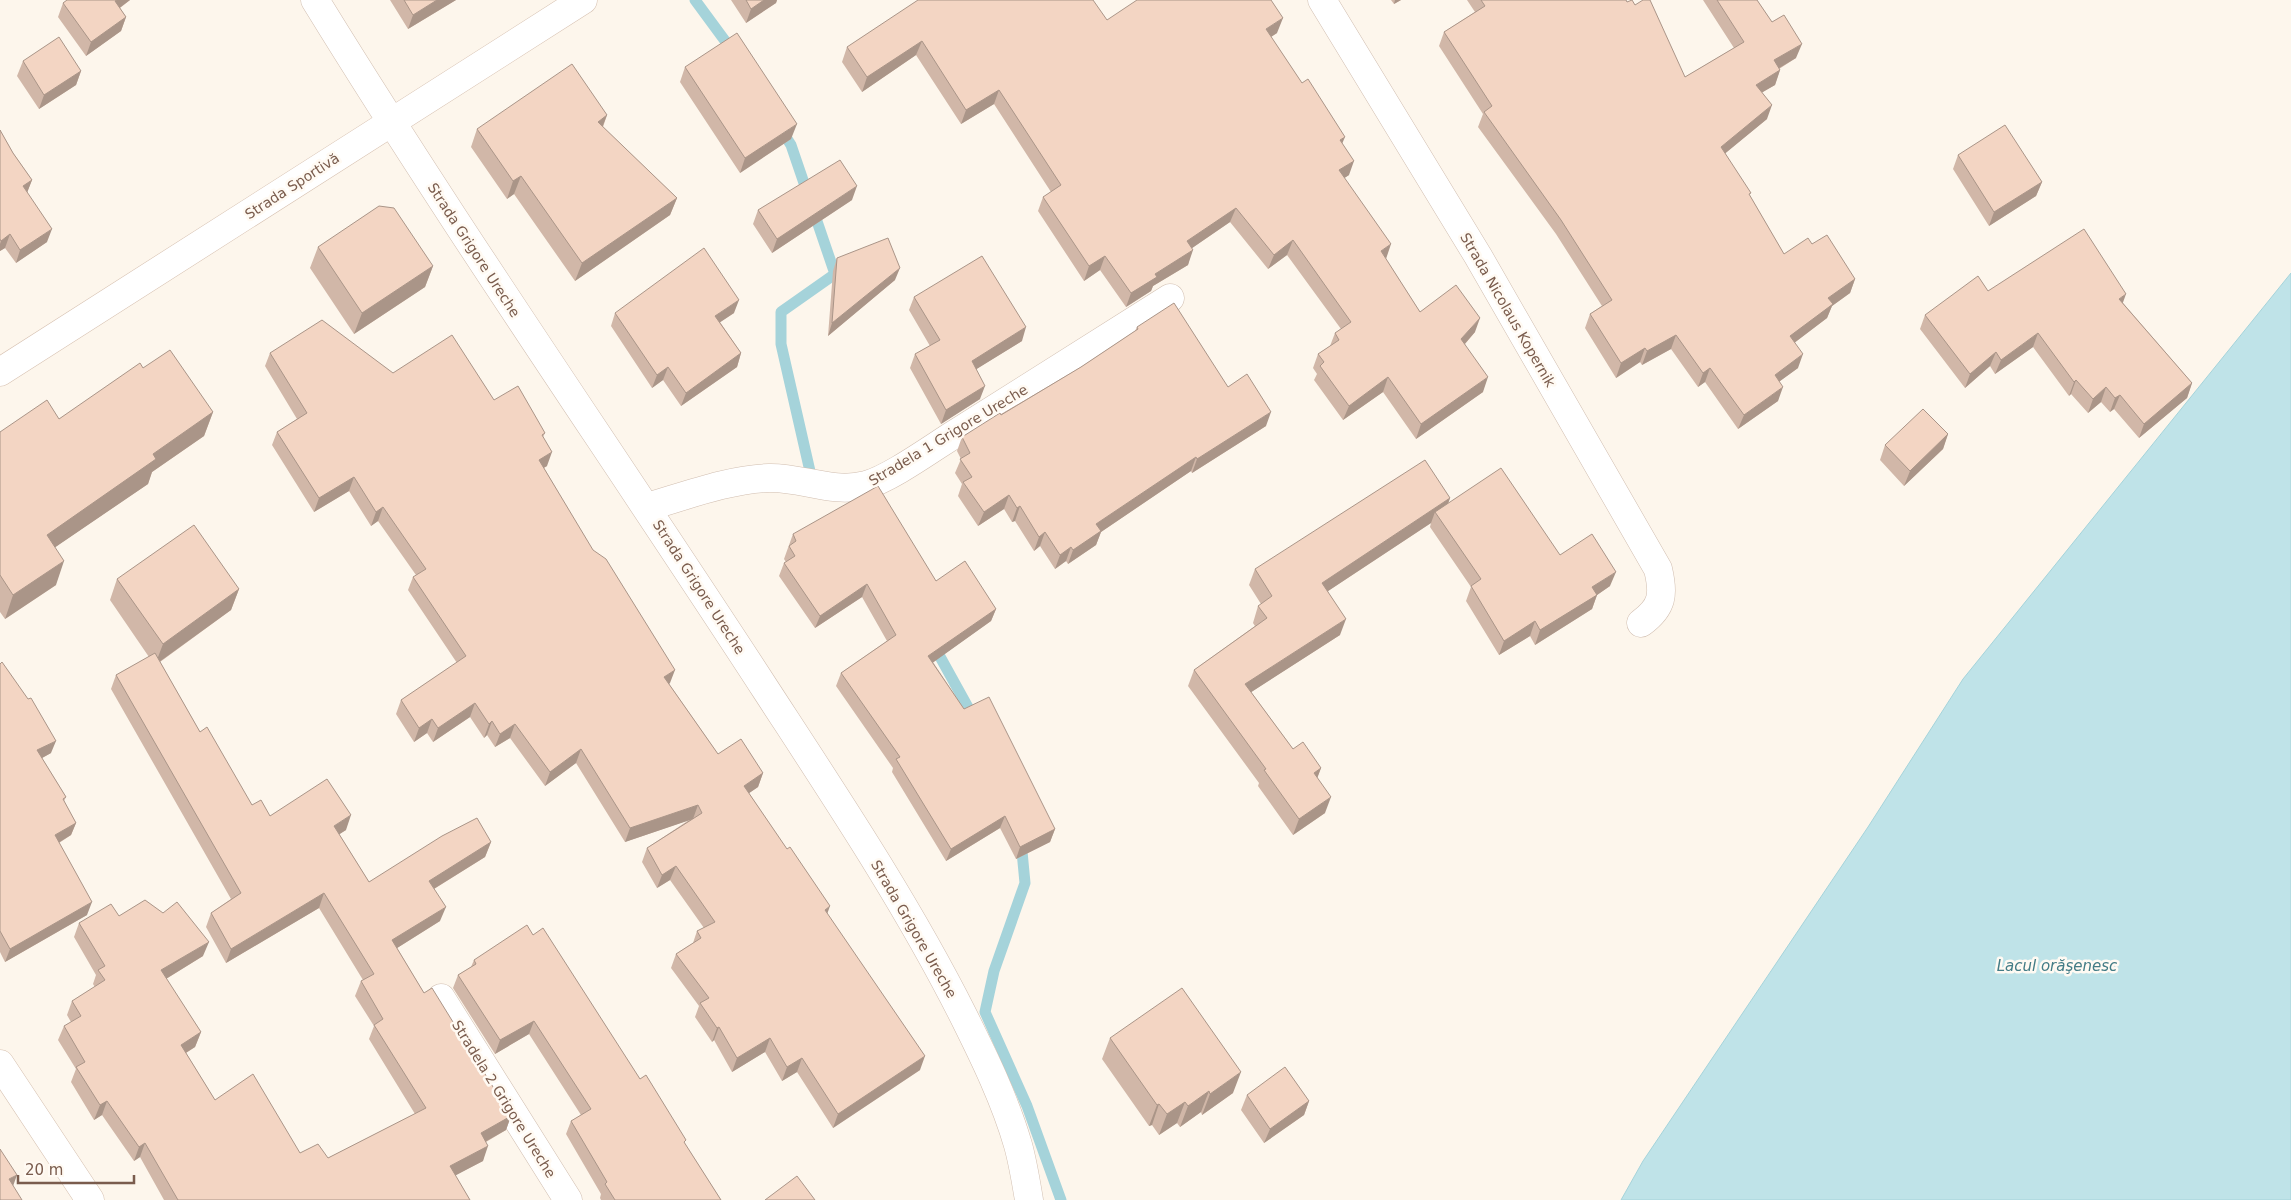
<svg xmlns="http://www.w3.org/2000/svg" width="2291" height="1200" font-family="'DejaVu Sans',sans-serif">
	<style>
		.water { fill: #bfe3e8; stroke: #a5d3da }
		.lines { fill: none; stroke-linecap: round; stroke-linejoin: round }
		.stream { stroke: #a5d3da; stroke-width: 11 }
		.street-casing { stroke: #d1beb0; stroke-width: 29 }
		.secondary-casing { stroke: #d6c0b0; stroke-width: 29 }
		.street { stroke: #fff; stroke-width: 28 }
		.secondary { stroke: #fff; stroke-width: 28 }
		.wall { fill: #d1b7a8 }
		.shaded-wall { fill: #aa9588 }
		.building { fill: #f3d5c3; stroke: #aa9588 }
		.labels { text-anchor: middle; stroke-width: 5; stroke-linejoin: round; paint-order: stroke }
		.street-label { font-size: 14px; fill: #7a5c4d; stroke: #fffaf3 }
		.water-label { font-size: 15px; font-style: italic; fill: #437c86; stroke: #fffaf3 }
	</style>
	<rect width="100%" height="100%" fill="#fdf6ec"/>
	<path class="water" d="M2291 273V1200H1621L1643 1161 1868 827 1963 679Z"/>
	<g class="lines">
		<path class="stream" d="M695 0 734 53
			M780 128 791 145 835 274 781 312V344L812 480
			M933 644 975 720
			M1021 841 1025 883 994 971 985 1012 1027 1106 1061 1200"/>
		<defs>
			<path id="street" d="M315 0C459 234 616 459 766 690 835 796 906 902 963 1015 984 1057 1005 1100 1018 1145 1023 1163 1026 1182 1029 1200
				M1322 0 1478 256 1658 569C1664 594 1663 607 1641 623
				M647 507C685 496 730 479 769 478 802 477 832 494 866 485 890 479 935 446 958 432 1028 387 1099 343 1170 298
				M441 998 568 1200"/>
			<path id="secondary" d="M0 372 583 0
				M0 1064 90 1200"/>
		</defs>
		<use href="#street" class="street-casing"/>
		<use href="#secondary" class="secondary-casing"/>
		<use href="#street" class="street"/>
		<use href="#secondary" class="secondary"/>
	</g>
	<path class="wall" d="M67 0H130L120 8 126 17 121 31 86 56 58 17 63 3Z
		M390 0H456L408 29Z
		M731 0H777L776 3 746 23Z
		M1391 0H1401L1394 4Z
		M1467 0H1626L1627 2 1635 5 1685 77 1734 48 1703 0H1757L1796 58 1779 69 1780 70 1775 85 1762 92 1767 119 1725 153 1784 254 1812 244 1855 279 1850 293 1832 306 1827 318 1795 342 1798 368 1780 381 1778 401 1738 429 1705 382 1698 387 1671 349 1642 365 1640 362 1616 378 1585 328 1590 314 1602 306 1556 234 1478 127 1483 114 1439 46 1444 32 1475 12Z
		M1107 20 1277 33 1271 37 1342 143 1349 175 1344 178 1386 259 1420 312 1475 332 1465 344 1483 392 1416 439 1383 392 1343 420 1314 380 1317 374 1313 368 1318 354 1330 346 1335 333 1341 329 1287 255 1268 269 1230 222 1192 248 1188 265 1153 286 1151 291 1126 307 1100 270 1084 281 1038 211 1043 197 1051 192 994 104 961 124 916 55 862 92 842 62 847 47Z
		M23 61 81 71 76 85 39 109 17 76Z
		M685 67 791 139 740 173 680 82Z
		M607 115 603 127 677 198 670 215 575 281 514 194 507 199 471 147 477 129Z
		M0 130 13 153 32 180 27 192 47 242 16 263 5 248 0 251Z
		M1958 155 2042 182 2036 196 1989 226 1953 169Z
		M852 200 772 253 753 224 758 210Z
		M318 247 433 266 425 287 354 334 310 268Z
		M837 258 895 280 828 336 833 271Z
		M914 297 1022 341 976 369 980 399 941 424 910 368 915 354 930 346 909 310Z
		M2123 303 2192 383 2187 398 2139 438 2114 409 2110 412 2101 402 2088 413 2071 394 2069 396 2033 347 1995 374 1990 366 1965 388 1920 329 1925 315Z
		M615 313H734L720 322 741 353 737 367 681 406 663 380 652 388 611 326Z
		M1137 327 1228 387 1266 426 1192 473 1191 471 1101 532 1096 545 1068 564 1066 561 1055 569 1040 546 1034 551 1015 521 1012 522 1004 509 978 526 958 496 962 484 955 473 961 459 957 451 962 437 1081 367 1135 331Z
		M270 353 393 373 494 400 545 433 543 437 547 466 544 468 670 683 669 684 718 754 763 773 758 787 749 793 827 914 920 1070 833 1128 797 1072 782 1081 765 1052 732 1072 714 1040 712 1042 695 1017 699 1006 671 968 676 954 693 943 697 931 704 928 670 880 657 888 642 862 647 848 689 820 625 842 576 763 545 786 510 738 495 747 487 735 484 738 470 717 433 742 427 733 414 742 396 714 401 700 457 663 408 590 413 577 416 575 378 521 371 526 349 491 314 512 272 445 277 432 297 419 265 366Z
		M143 368 213 412 204 436 152 472 148 484 55 547 56 585 5 619 0 612V432L59 419Z
		M1948 434 1943 449 1904 486 1880 460 1885 445Z
		M1450 498 1448 504 1560 555 1610 586 1597 595 1592 609 1535 645 1530 636 1499 655 1466 601 1471 587 1430 527 1431 523 1328 591 1340 635 1251 692 1293 749 1321 768 1317 778 1325 813 1293 835 1258 786 1259 783 1188 686 1194 670 1255 626 1253 623 1258 606 1261 604 1249 585 1255 569Z
		M793 534 936 581 996 609 991 621 933 662 964 709 1055 829 1050 842 1016 859 1000 828 946 861 892 772 893 768 836 686 841 673 887 641 862 597 815 628 779 576 784 563 786 562 784 559Z
		M117 579 239 589 231 610 160 662 200 732 252 805 270 816 346 830 339 834 369 882 491 842 485 857 434 889 440 921 397 948 424 993 511 1116 506 1130 486 1142 483 1161 455 1175 470 1200H164L140 1157 134 1161 102 1115 94 1120 71 1082 76 1069 58 1040 64 1026 71 1022 67 1015 72 1001 95 987 93 984 96 975 74 937 79 923 119 916 203 956 166 979 201 1032 195 1047 186 1053 215 1100 300 1153 328 1158 415 1114 369 1039 374 1026 355 996 361 981 363 980 319 908 226 963 206 927 211 913 231 899 111 689 116 675 149 657 110 600Z
		M0 664 51 753 42 758 66 797 64 801 76 823 71 835 59 843 87 915 5 962 0 952Z
		M533 935 640 1079 685 1144 721 1200H601L600 1198 601 1194 566 1134 571 1121 581 1115 529 1034 495 1054 453 988 458 975 471 967 474 960Z
		M1110 1038 1233 1093 1202 1115 1201 1112 1180 1127 1177 1123 1159 1135 1152 1125 1149 1126 1102 1059Z
		M1247 1095 1309 1101 1304 1115 1264 1143 1241 1110Z"/>
	<path class="shaded-wall" d="M117 0H130L110 15 115 1Z
		M437 0H456L408 29 413 15Z
		M764 0H777L776 3 746 23 751 9Z
		M1395 0H1401L1394 4Z
		M126 17 121 31 86 56 91 42Z
		M1283 18 1277 33 1261 43 1266 29Z
		M922 41 916 55 862 92 867 77Z
		M1802 44 1796 58 1769 74 1774 60Z
		M1780 70 1775 85 1751 99 1756 85Z
		M81 71 76 85 39 109 44 95Z
		M999 90 994 104 961 124 966 110Z
		M1772 105 1767 119 1716 161 1721 147Z
		M607 115 600 133 598 122Z
		M797 124 791 139 740 173 745 158Z
		M1345 137 1339 151 1340 140Z
		M1354 161 1349 175 1334 185 1339 170Z
		M521 176 514 194 507 199 513 181Z
		M32 180 27 193 23 186Z
		M2042 182 2036 196 1989 226 1994 212Z
		M857 186 852 200 772 253 777 239Z
		M677 198 670 215 575 281 582 263Z
		M1236 208 1230 222 1182 255 1187 241Z
		M52 229 47 242 16 263 20 250Z
		M10 234 5 248 0 251V244L1 241Z
		M1293 240 1287 255 1268 269 1274 255Z
		M1391 244 1386 259 1381 251Z
		M1193 250 1188 265 1153 286 1151 291 1126 307 1131 293 1155 274Z
		M1105 256 1100 270 1084 281 1089 266Z
		M433 266 425 287 354 334 362 313Z
		M900 268 895 280 828 336 832 323Z
		M1855 279 1850 293 1832 306 1827 318 1785 350 1790 336 1828 298Z
		M2126 294 2121 308 2119 299Z
		M739 300 734 313 710 329 715 316Z
		M1480 318 1475 332 1456 354 1461 339Z
		M1026 327 1022 341 967 375 972 361Z
		M2038 333 2033 347 1995 374 2001 360Z
		M1676 335 1671 349 1642 365 1647 351Z
		M1645 348 1640 362 1616 378 1621 363Z
		M1996 352 1990 366 1965 388 1970 374Z
		M741 353 737 367 681 406 686 393Z
		M1803 354 1798 368 1769 389 1775 375Z
		M668 367 663 380 652 388 657 375Z
		M1710 368 1705 382 1698 387 1703 373Z
		M1388 377 1383 392 1343 420 1349 406Z
		M1488 377 1483 392 1416 439 1421 424Z
		M2076 380 2071 394 2069 396 2074 382Z
		M2192 383 2187 398 2139 438 2144 424Z
		M985 386 980 399 941 424 946 410Z
		M1783 387 1778 401 1738 429 1744 415Z
		M2106 387 2101 402 2088 413 2093 399Z
		M2120 395 2114 409 2110 412 2115 398Z
		M213 412 204 436 152 472 148 484 38 559 47 535 153 454Z
		M1271 412 1266 426 1192 473 1197 459Z
		M1948 434 1943 449 1904 486 1910 471Z
		M552 452 547 466 534 473 539 460Z
		M1196 457 1191 471 1101 532 1096 545 1068 564 1073 550 1096 524Z
		M354 477 349 491 314 512 319 498Z
		M1009 495 1004 509 978 526 984 512Z
		M1450 498 1444 515 1435 512 1431 523 1316 599 1322 583Z
		M1020 506 1015 521 1012 522 1017 508Z
		M383 507 378 521 371 526 376 512Z
		M1045 532 1040 546 1034 551 1039 537Z
		M1071 547 1066 561 1055 569 1060 555Z
		M64 561 56 585 5 619 13 595Z
		M1616 572 1610 586 1597 595 1592 609 1535 645 1540 630 1592 587Z
		M867 584 862 597 815 628 820 616Z
		M239 589 231 610 155 665 163 644Z
		M996 609 991 621 924 669 928 656Z
		M1346 619 1340 635 1239 700 1245 684Z
		M1535 621 1530 636 1499 655 1504 641Z
		M675 670 670 683 659 691 664 677Z
		M475 703 470 717 433 742 438 728Z
		M432 719 427 733 414 742 419 728Z
		M492 721 487 735 484 738 489 724Z
		M515 724 510 738 495 747 500 734Z
		M56 741 51 753 33 763 37 750Z
		M581 749 576 763 545 786 550 772Z
		M1321 768 1315 784 1314 773Z
		M763 773 758 787 739 800 744 786Z
		M1331 797 1325 813 1293 835 1299 819Z
		M698 805 693 819 625 842 630 828Z
		M351 815 346 830 329 841 334 826Z
		M1005 816 1000 828 946 861 951 849Z
		M76 823 71 835 50 848 55 835Z
		M1055 829 1050 842 1016 859 1020 847Z
		M491 842 485 857 424 895 429 881Z
		M676 866 670 880 657 888 662 875Z
		M324 893 319 908 226 963 231 949Z
		M92 902 87 915 5 962 10 949Z
		M830 906 825 920V910Z
		M446 907 440 921 386 955 392 940Z
		M209 942 203 956 156 985 161 970Z
		M534 1021 529 1034 495 1054 500 1040Z
		M719 1027 714 1040 712 1042 717 1028Z
		M201 1032 195 1047 176 1059 181 1045Z
		M770 1038 765 1052 732 1072 737 1058Z
		M925 1056 920 1070 833 1128 838 1114Z
		M802 1058 797 1072 782 1081 787 1067Z
		M1241 1072 1233 1093 1202 1115 1210 1094Z
		M1209 1091 1201 1112 1180 1127 1188 1106Z
		M107 1101 102 1115 94 1120 100 1105Z
		M1309 1101 1304 1115 1264 1143 1270 1129Z
		M1185 1102 1177 1123 1159 1135 1167 1114Z
		M1159 1104 1152 1125 1149 1126 1157 1105Z
		M511 1116 506 1130 476 1147 481 1133Z
		M145 1143 140 1157 134 1161 139 1147Z
		M488 1146 483 1161 445 1181 450 1166Z
		M17 1175 12 1189 9 1179Z"/>
	<path class="building" d="M67 0H117L115 1 126 17 91 42 63 3Z
		M404 0H437L413 15Z
		M746 0H764L751 9Z
		M918 0H1093L1107 20 1137 0H1271L1283 18 1266 29 1302 83 1308 79 1345 137 1340 140 1354 161 1339 170 1391 244 1381 251 1420 312 1456 285 1480 318 1461 339 1488 377 1421 424 1388 377 1349 406 1320 366 1324 362 1318 354 1339 340 1335 333 1351 322 1293 240 1274 255 1236 208 1187 241 1193 250 1155 274 1157 277 1131 293 1105 256 1089 266 1043 197 1061 185 999 90 966 110 922 41 867 77 847 47Z
		M1481 0H1626L1627 2 1632 0 1635 5 1643 0H1650L1685 77 1744 42 1717 0H1757L1772 22 1784 15 1802 44 1774 60 1780 70 1756 85 1772 105 1721 147 1751 193 1749 194 1784 254 1808 238 1812 244 1827 235 1855 279 1828 298 1833 304 1790 336 1803 354 1775 375 1783 387 1744 415 1710 368 1703 373 1676 335 1647 351 1645 348 1621 363 1590 314 1612 300 1561 220 1484 112 1492 106 1444 32 1485 6Z
		M737 33 797 124 745 158 685 67Z
		M59 37 81 71 44 95 23 61Z
		M572 64 607 115 598 122 677 198 582 263 521 176 513 181 477 129Z
		M2005 125 2042 182 1994 212 1958 155Z
		M0 130 13 153 32 180 23 186 52 229 20 250 10 234 1 241 0 239Z
		M840 160 857 186 777 239 758 210Z
		M379 206 394 208 433 266 362 313 318 247Z
		M2084 229 2126 294 2119 299 2192 383 2144 424 2120 395 2115 398 2106 387 2093 399 2076 380 2074 382 2038 333 2001 360 1996 352 1970 374 1925 315 1978 276 1988 291Z
		M888 238 900 268 832 323 837 258Z
		M704 248 739 300 715 316 741 353 686 393 668 367 657 375 615 313Z
		M982 256 1026 327 972 361 985 386 946 410 915 354 940 340 914 297Z
		M1174 303 1228 387 1247 374 1271 412 1197 459 1196 457 1096 524 1101 531 1073 550 1071 547 1060 555 1045 532 1039 537 1020 506 1017 508 1009 495 984 512 963 482 972 477 960 459 970 453 962 437 1000 413 1001 415 1081 367 1138 329 1137 327Z
		M322 320 393 373 452 335 494 400 518 386 545 433 542 435 552 452 539 460 593 550 606 559 675 670 664 677 718 754 741 739 763 773 744 786 787 849 790 847 830 906 825 910 925 1056 838 1114 802 1058 787 1067 770 1038 737 1058 719 1027 717 1028 700 1003 709 998 676 954 701 938 697 931 715 922 676 866 662 875 647 848 702 813 698 805 630 828 581 749 550 772 515 724 500 734 492 721 489 724 475 703 438 728 432 719 419 728 401 700 466 656 413 577 426 569 383 507 376 512 354 477 319 498 277 432 307 413 270 353Z
		M170 350 213 412 153 454 156 459 47 535 64 561 13 595 0 575V432L47 400 59 419 140 363 143 368Z
		M1923 409 1948 434 1910 471 1885 445Z
		M1425 460 1450 498 1322 583 1346 619 1245 684 1293 749 1303 742 1321 768 1314 773 1331 797 1299 819 1264 770 1266 769 1194 670 1267 618 1258 606 1272 596 1255 569Z
		M1501 468 1560 555 1592 534 1616 572 1592 587 1597 595 1540 630 1535 621 1504 641 1471 586 1481 579 1435 512Z
		M878 486 936 581 965 561 996 609 928 656 964 709 989 697 1055 829 1020 847 1005 816 951 849 896 759 900 757 841 673 896 635 867 584 820 616 784 563 795 556 789 546 796 541 793 534Z
		M194 525 239 589 163 644 117 579Z
		M155 653 200 732 207 727 252 805 261 800 270 816 327 779 351 815 334 826 369 882 442 836 477 818 491 842 429 881 446 907 392 940 424 993 432 988 511 1116 481 1133 488 1146 450 1166 470 1200H178L145 1143 139 1147 107 1101 100 1105 76 1067 85 1062 64 1026 81 1016 72 1001 105 980 98 970 105 966 79 923 111 904 119 916 145 900 163 913 177 902 209 942 161 970 201 1032 181 1045 215 1100 253 1074 300 1153 318 1144 328 1158 426 1108 374 1025 383 1019 361 981 374 974 324 893 231 949 211 913 241 893 116 675Z
		M2 662 28 699 31 698 56 741 37 750 66 797 63 799 76 823 55 835 92 902 10 949 0 931V664Z
		M527 925 533 935 543 928 640 1079 646 1075 686 1140 684 1142 721 1200H615L605 1184 607 1182 571 1121 591 1109 534 1021 500 1040 458 975 476 964 474 960Z
		M1182 988 1241 1072 1210 1094 1209 1091 1188 1106 1185 1102 1167 1114 1159 1104 1157 1105 1110 1038Z
		M1285 1067 1309 1101 1270 1129 1247 1095Z
		M0 1149 17 1175 9 1179 22 1200H0Z
		M797 1176 815 1200H765Z"/>
	<g class="labels">
		<g class="street-label">
			<text transform="translate(292 186) rotate(-33)" y="5">Strada Sportivă</text>
			<text transform="translate(474 250) rotate(57)" y="5">Strada Grigore Ureche</text>
			<text transform="translate(1508 310) rotate(60)" y="5">Strada Nicolaus Kopernik</text>
			<text transform="translate(948 435) rotate(-31)" y="5">Stradela 1 Grigore Ureche</text>
			<text transform="translate(699 587) rotate(57)" y="5">Strada Grigore Ureche</text>
			<text transform="translate(914 929) rotate(60)" y="5">Strada Grigore Ureche</text>
			<text transform="translate(504 1099) rotate(58)" y="5">Stradela 2 Grigore Ureche</text>
		</g>
		<g class="water-label">
			<text x="2057" y="971">Lacul orăşenesc</text>
		</g>
	</g>
	<path d="M18 1175v8h116v-8" fill="none" stroke="#7a5c4d" stroke-width="2.5"/>
	<text x="25" y="1175" font-size="15" fill="#7a5c4d" stroke="#fffaf3" stroke-width="4" paint-order="stroke">20 m</text>
</svg>
